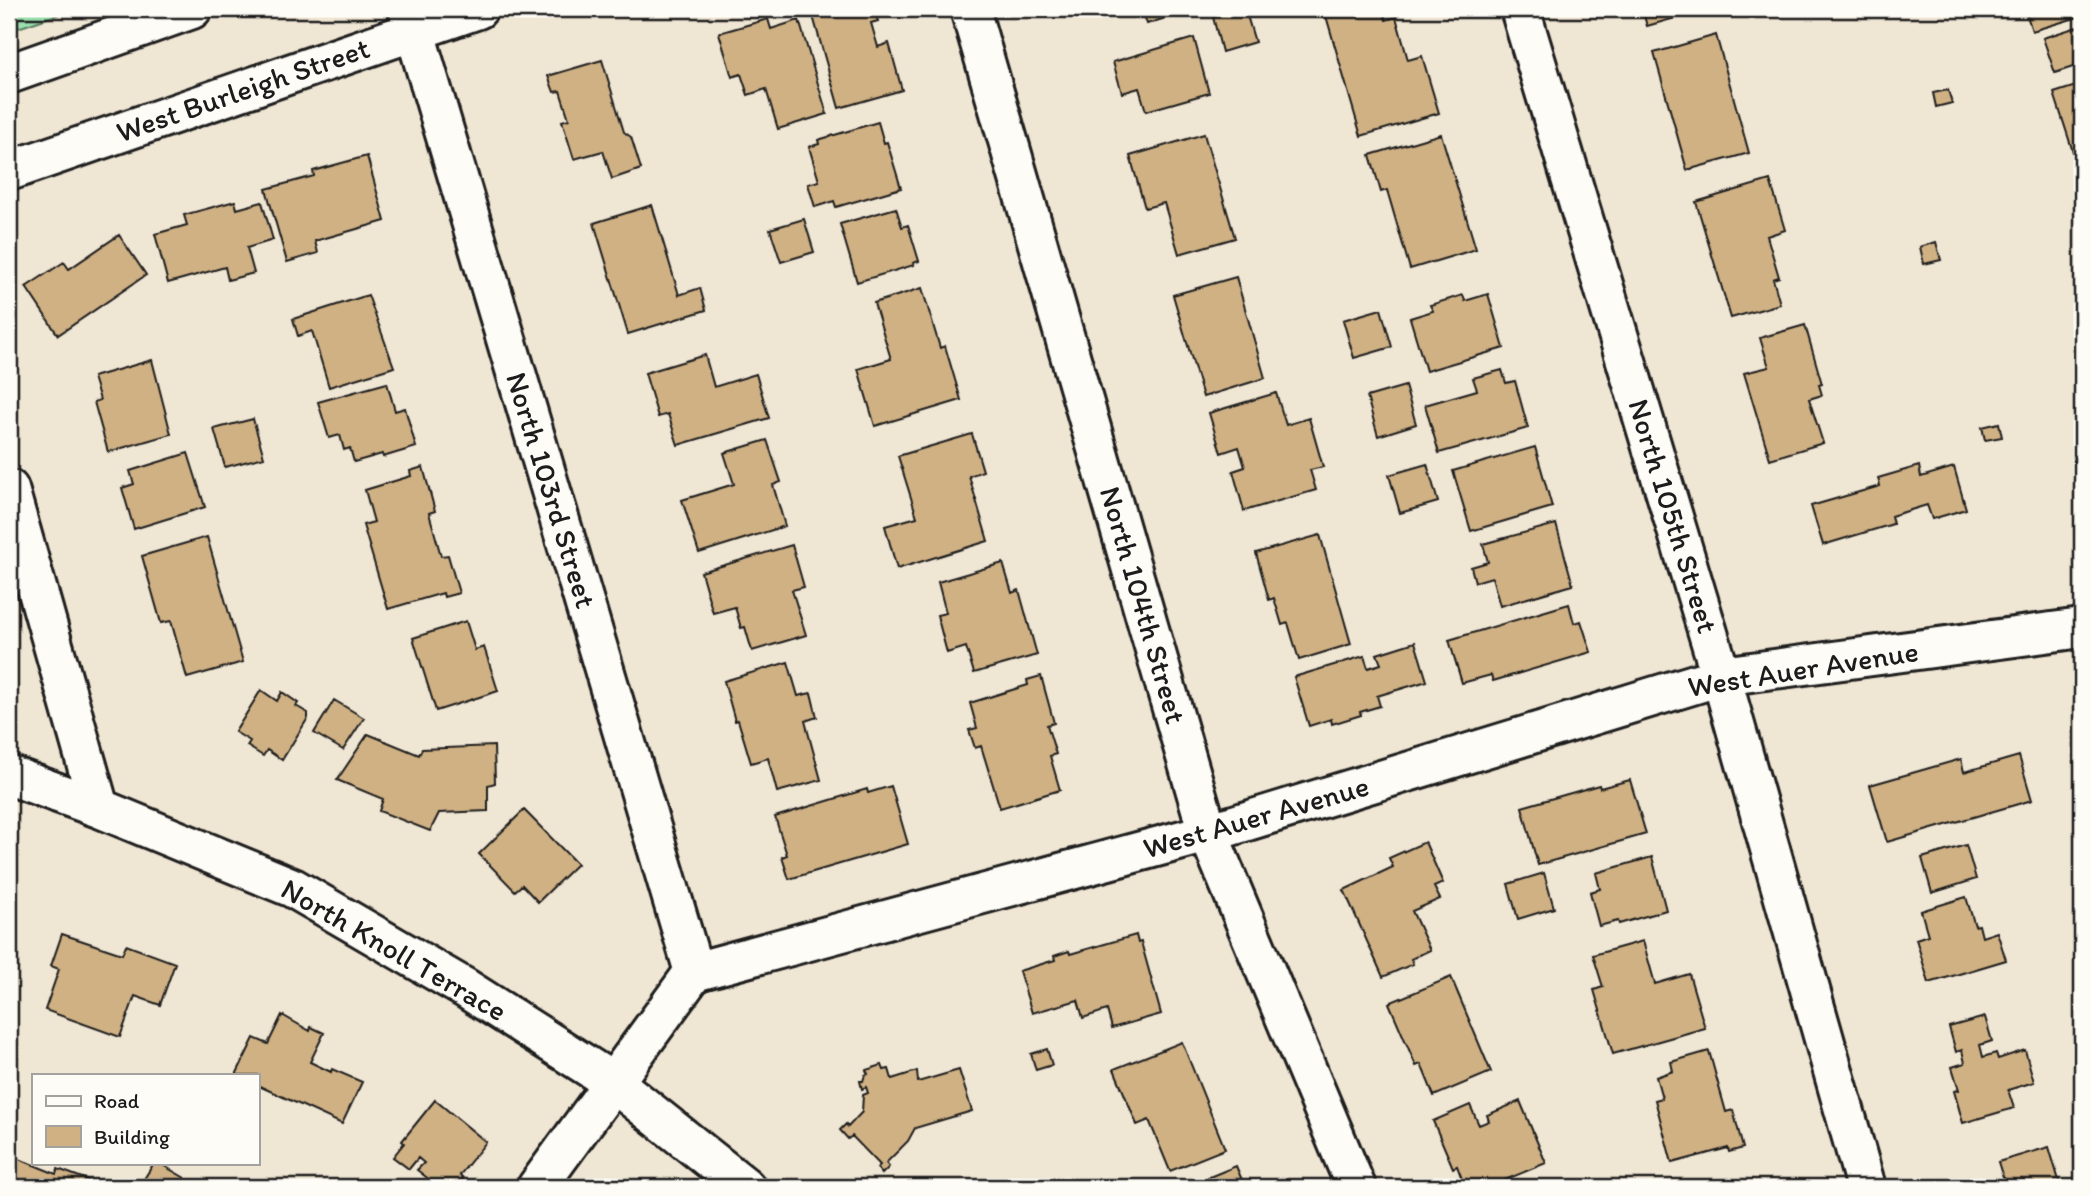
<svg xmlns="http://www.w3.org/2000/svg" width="2091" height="1196" font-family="Itim,sans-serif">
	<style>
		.green { fill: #9ae0ad; stroke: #5b7e64; stroke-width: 2 }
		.building { fill: #d0b184; stroke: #1c1c1c; stroke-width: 2 }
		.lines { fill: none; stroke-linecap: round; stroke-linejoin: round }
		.minor-casing { stroke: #1c1c1c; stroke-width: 44 }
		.secondary-casing { stroke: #1c1c1c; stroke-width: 44 }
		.minor { stroke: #fdfcf7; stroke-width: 38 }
		.secondary { stroke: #fdfcf7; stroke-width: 38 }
		.labels { text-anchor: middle; stroke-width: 5; stroke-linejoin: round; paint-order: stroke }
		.street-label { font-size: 30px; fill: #1c1c1c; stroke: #fdfcf7 }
	</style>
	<rect width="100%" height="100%" fill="#f0e6d4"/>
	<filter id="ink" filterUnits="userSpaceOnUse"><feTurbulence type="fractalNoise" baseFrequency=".0143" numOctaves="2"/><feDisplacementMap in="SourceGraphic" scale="14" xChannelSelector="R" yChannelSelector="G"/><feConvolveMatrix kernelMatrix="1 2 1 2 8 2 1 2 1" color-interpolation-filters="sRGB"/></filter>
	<g filter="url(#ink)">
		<path class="green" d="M9 9H74L9 31Z"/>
		<path class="building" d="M811 9H874L878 21 871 23 878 47 889 43 902 90 839 108Z
			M1142 9H1180L1181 13 1147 24Z
			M1245 9 1255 42 1222 52 1213 17Z
			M1324 9H1382L1386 20 1396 17 1408 60 1422 56 1439 113 1361 136Z
			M1642 9H1707L1647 26Z
			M2025 9H2082V16L2032 31Z
			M768 19 771 29 799 20 827 114 778 129 766 89 748 95 741 74 732 77 719 33Z
			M2080 26 2082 64 2055 73 2043 38Z
			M1716 35 1749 153 1687 170 1654 53Z
			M1194 38 1209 93 1146 111 1139 88 1122 93 1113 62Z
			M602 60 624 132 631 137 641 169 612 179 603 151 574 159 562 121 569 119 560 91 554 92 548 76Z
			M2082 84V156L2075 158 2054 93Z
			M1948 90 1952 103 1936 107 1933 93Z
			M878 122 884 143 887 142 901 188 836 207 834 201 815 207 808 184 819 181 809 147 819 144 818 140Z
			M1204 134 1235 238 1179 254 1164 203 1145 208 1130 156Z
			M1441 134 1476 249 1410 269 1387 190 1381 192 1370 155Z
			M367 156 385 221 315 241 318 253 287 262 266 189 314 176 313 171Z
			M1770 180 1785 230 1767 236 1779 277 1773 279 1780 304 1731 318 1696 202Z
			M235 201 237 209 262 202 273 240 247 248 254 273 228 280 225 267 168 283 155 234 187 225 184 215Z
			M652 205 679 295 700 288 706 310 628 334 594 223Z
			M896 208 902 227 908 225 919 261 913 263 914 265 857 282 840 224Z
			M804 219 814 252 781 262 770 229Z
			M119 235 146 275 58 335 26 287 64 262 69 269Z
			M1936 242 1941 260 1924 264 1920 247Z
			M1236 277 1265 378 1203 397 1173 295Z
			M922 288 940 348 945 346 961 400 875 426 858 369 891 359 874 303Z
			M1488 294 1504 348 1426 371 1410 318 1433 311 1430 305 1463 295 1465 301Z
			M368 295 394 367 329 387 312 331 298 336 293 319Z
			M1381 309 1392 347 1354 358 1343 320Z
			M1805 325 1822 384 1819 385 1822 395 1809 399 1823 443 1770 459 1744 373 1769 367 1760 338Z
			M705 355 714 387 756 374 769 418 678 445 668 414 658 417 645 373Z
			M152 360 171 434 108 452 94 402 100 400 93 377Z
			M1502 370 1506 383 1515 381 1528 428 1439 453 1425 405 1477 390 1473 378Z
			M387 383 395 411 405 408 416 447 383 457 382 454 354 462 350 448 344 450 340 435 329 438 318 402Z
			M1405 386 1416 424 1378 436 1367 397Z
			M1276 393 1286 425 1309 418 1323 467 1310 470 1316 490 1244 511 1233 471 1245 467 1239 447 1221 453 1209 413Z
			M253 419 264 457 225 467 214 429Z
			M1999 423 2002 437 1985 440 1982 427Z
			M972 434 983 471 969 476 988 541 897 569 885 526 917 517 898 456Z
			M767 440 781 482 773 485 785 526 699 553 682 500 734 484 724 453Z
			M1535 447 1552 507 1471 531 1453 471Z
			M188 453 205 507 134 529 122 488 134 484 130 471Z
			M1427 464 1438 502 1400 513 1389 475Z
			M1919 466 1921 477 1954 467 1966 509 1932 519 1927 505 1891 516 1893 524 1823 545 1811 506 1880 486 1878 478Z
			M423 467 435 511 429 513 441 556 448 555 459 593 444 597 443 593 388 609 363 525 374 522 365 490 411 476 410 471Z
			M1556 524 1573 585 1500 606 1492 577 1475 582 1471 567 1488 562 1483 544Z
			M1320 535 1351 644 1299 660 1288 623 1282 625 1274 598 1269 600 1256 553Z
			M207 537 243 662 187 678 171 621 161 623 142 556Z
			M792 545 804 587 792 590 806 635 752 651 745 627 741 628 735 607 713 613 701 572Z
			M1003 563 1012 593 1019 590 1037 655 974 673 966 647 947 653 937 615 946 613 938 582Z
			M1569 604 1574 623 1581 621 1591 652 1493 681 1491 675 1462 683 1449 640Z
			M466 621 475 650 484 647 498 691 436 711 413 638Z
			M1415 642 1427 681 1377 696 1380 706 1360 712 1361 715 1332 724 1331 719 1309 726 1294 677 1364 656 1368 668 1381 664 1377 654Z
			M788 662 798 696 811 693 817 717 805 721 821 780 777 792 768 758 751 763 738 720 735 721 724 681Z
			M1041 676 1054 723 1047 725 1056 754 1050 756 1060 790 1000 808 981 746 975 748 969 730 977 728 970 703 1028 685 1027 680Z
			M261 690 277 701 282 692 298 703 296 706 308 713V718L282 760 267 750 263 756 247 746 250 741 235 732Z
			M334 700 364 718 343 750 314 733Z
			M368 734 419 755 422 749 494 746 495 783 488 785V811L439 813 430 831 379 811 383 799 337 780Z
			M2019 756 2032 800 1887 842 1870 785 1961 759 1964 772Z
			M1630 780 1646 834 1538 865 1522 807 1599 785 1600 788Z
			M891 786 908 844 789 879 782 857 787 855 775 817 867 789 868 793Z
			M524 810 577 864 538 902 522 885 515 891 479 854Z
			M1425 842 1443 883 1434 887 1440 899 1412 911 1430 950 1411 959 1413 964 1383 977 1344 890 1393 867 1389 858Z
			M1966 845 1976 879 1932 893 1922 858Z
			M1652 857 1666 910 1619 924 1618 921 1599 926 1590 892 1600 889 1596 873Z
			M1544 873 1554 908 1518 919 1508 884Z
			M1966 897 1975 926 1979 925 1982 937 1997 932 2006 960 1929 983 1916 939 1928 935 1921 911Z
			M62 934 122 954 126 945 175 963 160 1005 135 996 120 1037 45 1010 59 969 51 966Z
			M1136 935 1138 943 1141 942 1161 1014 1112 1028 1107 1010 1083 1018 1078 1000 1032 1013 1019 971 1055 960 1054 956 1069 951 1070 954Z
			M1643 941 1655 984 1689 974 1705 1028 1613 1054 1594 990 1603 987 1593 955Z
			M1451 977 1491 1072 1434 1096 1421 1064 1416 1066 1389 1003Z
			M282 1015 310 1031 311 1027 324 1033 310 1062 331 1072 332 1069 362 1082 342 1124 257 1085V1075H236L254 1038 268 1044Z
			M1985 1017 1992 1041 1980 1045 1983 1057 1996 1053 1998 1059 2025 1050 2034 1082 2008 1090 2014 1108 1963 1123 1954 1091 1959 1090 1952 1067 1965 1063 1962 1050 1956 1052 1949 1027Z
			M1182 1042 1225 1149 1170 1171 1149 1120 1137 1125 1114 1069Z
			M1047 1049 1052 1065 1036 1070 1031 1054Z
			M1709 1051 1726 1112 1733 1110 1743 1148 1729 1152 1728 1148 1672 1163 1655 1100 1662 1098 1656 1077 1673 1071 1671 1062Z
			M882 1065 884 1070 889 1069 892 1079 917 1071 918 1082 959 1070 972 1111 915 1128 908 1141 886 1163 889 1167 882 1174 877 1168 880 1165 852 1136 848 1139 840 1130 846 1124 848 1127 862 1112 863 1095 868 1093 866 1087 862 1089 860 1081H863L865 1075 868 1074 866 1070Z
			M435 1100 486 1142 460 1175 463 1178 456 1187H439L417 1170 424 1163 418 1158 409 1169 393 1157 404 1143 402 1141Z
			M1520 1101 1546 1163 1488 1187H1465L1457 1166 1453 1168 1433 1121 1470 1105 1479 1125 1489 1121 1487 1115Z
			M2049 1147 2060 1184 2052 1187H2006L1998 1162Z
			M9 1155 56 1174 58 1169 104 1186 9 1187Z
			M154 1163H159L185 1178 179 1187H139Z
			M1236 1166 1245 1187H1185Z"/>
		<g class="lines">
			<defs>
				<path id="minor" d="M408 9 694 972
					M970 9 1208 833 1356 1187
					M1520 9 1721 676 1866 1187
					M9 489 99 808
					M9 775 99 808 293 888 465 988 614 1083 745 1187
					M537 1187 694 972 1208 833 1721 676 2082 628"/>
				<path id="secondary" d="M9 74 192 9
					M9 171 478 9"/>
			</defs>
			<use href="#minor" class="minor-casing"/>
			<use href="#secondary" class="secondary-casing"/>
			<use href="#minor" class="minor"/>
			<use href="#secondary" class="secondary"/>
		</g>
	</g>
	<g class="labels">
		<g class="street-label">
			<text transform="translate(243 90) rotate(-19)" y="10">West Burleigh Street</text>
			<text transform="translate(551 490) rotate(73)" y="10">North 103rd Street</text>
			<text transform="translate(1673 516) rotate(73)" y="10">North 105th Street</text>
			<text transform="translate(1143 605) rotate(74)" y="10">North 104th Street</text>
			<text transform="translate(1803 669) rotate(-9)" y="10">West Auer Avenue</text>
			<text transform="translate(1256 817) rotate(-16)" y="10">West Auer Avenue</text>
			<text transform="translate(394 950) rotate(30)" y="10">North Knoll Terrace</text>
		</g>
	</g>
	<rect width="2091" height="1196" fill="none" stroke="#fdfcf7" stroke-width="35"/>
	<rect x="18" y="18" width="2056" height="1161" fill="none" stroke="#1c1c1c" stroke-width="2.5" filter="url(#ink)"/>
	<rect x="32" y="1074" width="228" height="91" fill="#fdfcf7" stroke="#a3a29f" stroke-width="2"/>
	<rect x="46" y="1096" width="35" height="10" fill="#fdfcf7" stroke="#a3a29f" stroke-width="2"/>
	<text x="94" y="1108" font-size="21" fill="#1c1c1c">Road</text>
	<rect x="46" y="1126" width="35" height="21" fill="#d0b184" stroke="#a3a29f" stroke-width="2"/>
	<text x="94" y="1144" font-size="21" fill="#1c1c1c">Building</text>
</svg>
